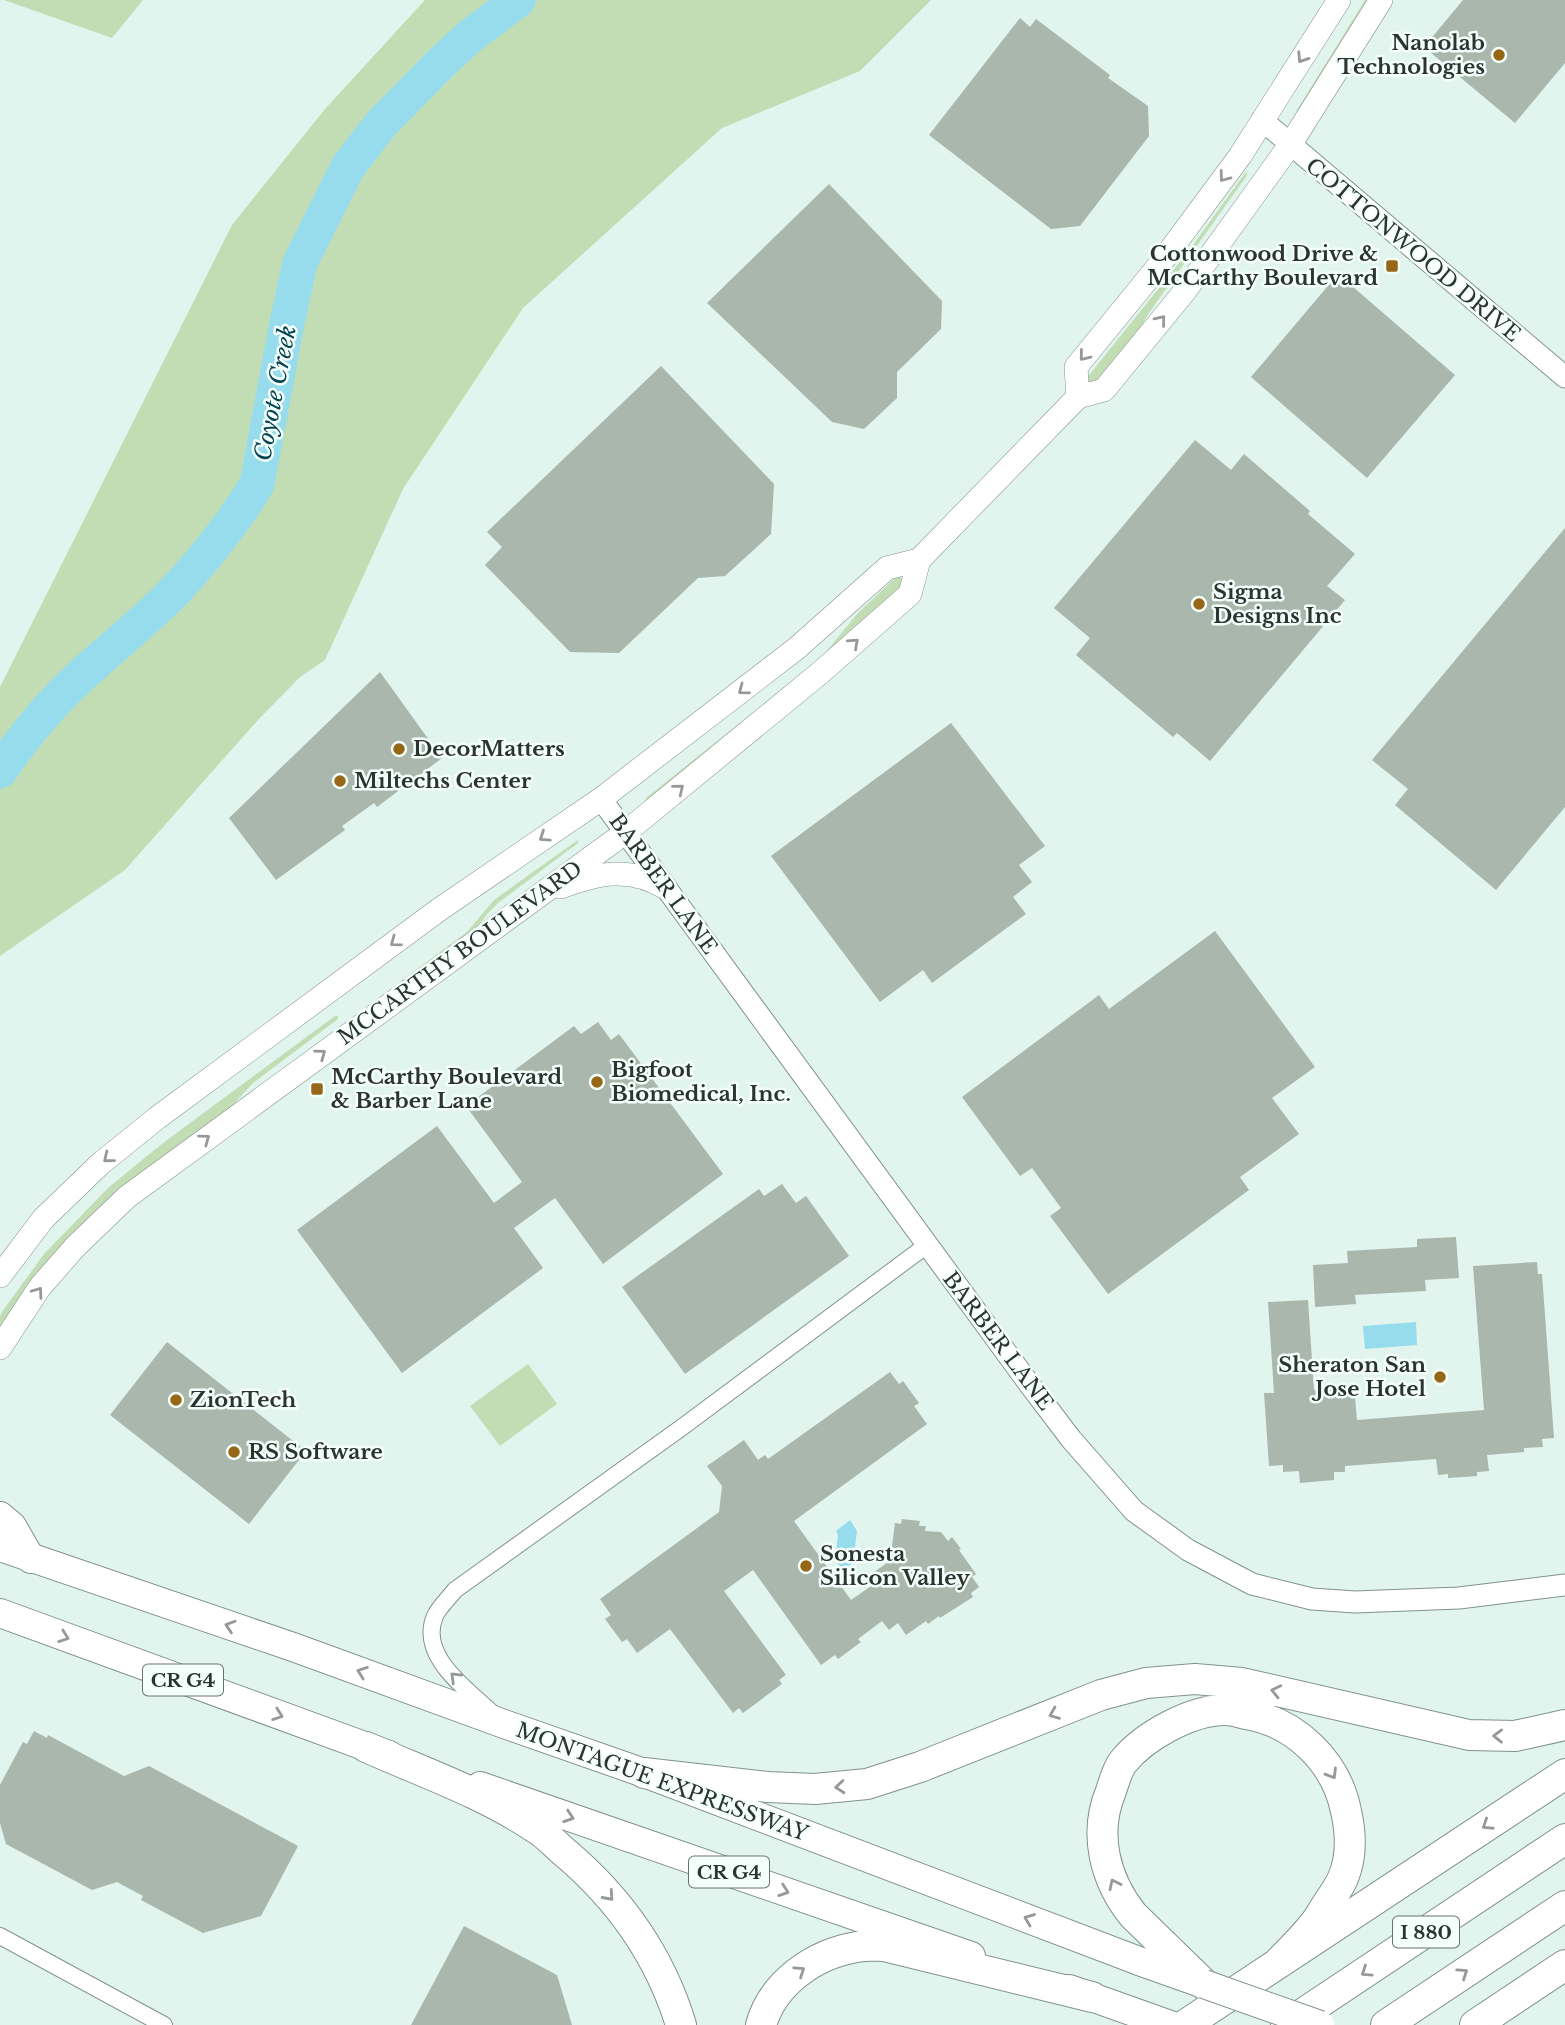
<svg xmlns="http://www.w3.org/2000/svg" width="1565" height="2025" font-family="'Libre Baskerville',serif">
	<style>
		.green { fill: #c2ddb4 }
		.water { fill: #97dced }
		.lines { fill: none; stroke-linecap: round; stroke-linejoin: round }
		.river { stroke: #97dced; stroke-width: 35 }
		.building { fill: #a9b7ad }
		.minor-casing { stroke: #81928d; stroke-width: 18 }
		.tertiary-casing { stroke: #81928d; stroke-width: 23 }
		.secondary-casing { stroke: #81928d; stroke-width: 24 }
		.trunk-casing { stroke: #81928d; stroke-width: 30 }
		.motorway-casing { stroke: #81928d; stroke-width: 32 }
		.minor { stroke: #fff; stroke-width: 16 }
		.tertiary { stroke: #fff; stroke-width: 21 }
		.secondary { stroke: #fff; stroke-width: 23 }
		.trunk { stroke: #fff; stroke-width: 28 }
		.motorway { stroke: #fff; stroke-width: 30 }
		.trunk-bridge-casing { stroke: #81928d; stroke-width: 30; stroke-linecap: butt }
		.trunk-bridge { stroke: #fff; stroke-width: 28 }
		.oneway { stroke: #969998 }
		.poi-dot { fill: #966716; stroke: #f4fffb; stroke-width: 2.5 }
		.labels { text-anchor: middle; stroke-width: 5; stroke-linejoin: round; paint-order: stroke }
		.shield { fill: #f4fffb; stroke: #68706e; stroke-width: 2 }
		.shield-label { font-size: 19px; font-weight: bold; fill: #2c3331 }
		.poi-label { font-size: 21px; font-weight: bold; fill: #2c3331; stroke: #f4fffb; text-anchor: start }
		.street-label { font-size: 21px; fill: #2c3331; stroke: #f4fffb }
		.water-label { font-size: 23px; font-style: italic; fill: #064552; stroke: #f4fffb }
	</style>
	<rect width="100%" height="100%" fill="#e1f4ee"/>
	<path class="green" d="M4 0H143L112 38Z
		M425 0H931L860 71 722 128 523 308 403 489 325 660 300 677 257 721 125 870 0 956V687L232 225 325 109Z
		M1365 0H1370L1297 113V110Z
		M1245 173H1247L1246 177 1151 310 1144 321 1140 334 1093 388 1086 379 1188 252Z
		M897 576 902 578 906 583 837 650 645 803 646 798 821 658 857 614Z
		M578 840V843L498 903 487 914 476 930 393 991V987L467 932 494 900 505 892Z
		M335 1016H338V1019L253 1083 229 1109 29 1286 0 1327V1316L4 1309 44 1254 108 1188 163 1143Z
		M528 1364 557 1404 500 1446 470 1406Z"/>
	<path class="water" d="M1416 1322 1417 1345 1365 1349 1363 1326Z
		M850 1520 857 1531 853 1563 842 1570 832 1554 836 1552 838 1535 836 1531Z"/>
	<g class="lines">
		<path class="river" d="M0 771C23 737 53 701 84 673 112 648 141 624 168 598 199 566 234 523 257 484L287 323 300 263 348 167 381 124 439 65 469 37 518 0"/>
	</g>
	<path class="building" d="M1463 0H1565V63L1515 123 1424 47Z
		M1020 18 1030 27 1036 19 1110 75 1108 78 1148 106 1149 136 1080 226 1051 229 929 135Z
		M829 184 942 301 941 329 897 372V398L864 429 832 422 707 303Z
		M1338 274 1455 375 1367 478 1251 377Z
		M661 366 774 484 771 534 725 576 698 578 619 653 570 652 485 565 502 547 487 532Z
		M1195 440 1231 470 1244 454 1310 511 1308 514 1355 554 1327 586 1345 600 1210 761 1177 733 1173 737 1076 655 1090 638 1054 608Z
		M1565 528V807L1496 890 1395 805 1408 789 1372 760Z
		M380 672 442 758 377 807 374 803 342 826 345 830 276 880 229 818Z
		M951 723 1045 846 1019 865 1032 882 1013 897 1026 914 932 983 923 970 880 1002 771 856Z
		M1215 931 1315 1067 1272 1098 1299 1134 1240 1177 1249 1190 1108 1294 1050 1216 1061 1208 1032 1168 1020 1176 962 1097 1099 995 1109 1009Z
		M598 1022 611 1040 619 1034 723 1174 603 1264 555 1198 514 1228 543 1268 402 1373 297 1230 437 1126 494 1203 522 1182 466 1106 574 1026 581 1034Z
		M782 1184 796 1203 806 1196 849 1256 685 1374 622 1287 759 1189 764 1196Z
		M1456 1237 1459 1278 1425 1280 1426 1291 1355 1295 1356 1304 1315 1307 1313 1265 1348 1263 1347 1251 1417 1247V1239Z
		M1537 1262 1538 1274H1542L1554 1438 1542 1439 1543 1447 1524 1448V1452L1487 1455 1489 1471 1477 1472V1476L1448 1478V1474L1438 1475 1436 1459 1345 1466V1472H1334V1480L1300 1483 1299 1471 1283 1472V1465L1269 1466 1264 1393H1274L1268 1302 1308 1300 1314 1390 1354 1387 1357 1420 1484 1410 1473 1266Z
		M167 1342 306 1451 249 1524 110 1415Z
		M890 1372 899 1384 903 1381 919 1403 914 1406 927 1424 794 1521 851 1600 880 1580 874 1572 890 1561 895 1523 901 1524 902 1519 920 1521 919 1526H926L925 1531 941 1532 948 1541 952 1537 961 1549 959 1550 976 1574 972 1577 979 1587 971 1593 973 1597 940 1618 939 1616 928 1624 926 1621 906 1635 898 1623 889 1630 882 1621 858 1639 861 1642 838 1659 835 1655 821 1665 753 1570 724 1591 786 1675 779 1680 782 1684 743 1713 739 1708 733 1713 670 1629 637 1653 627 1639 622 1642 605 1619 611 1615 600 1599 719 1512 722 1486 707 1466 744 1440 758 1460 765 1455 768 1459Z
		M34 1731 47 1738 48 1735 124 1776 149 1766 298 1846 261 1916 203 1933 141 1900 143 1896 117 1882 92 1890 6 1844 0 1823V1785L23 1742 27 1744Z
		M464 1926 557 1975 572 2025H411Z"/>
	<g class="lines">
		<defs>
			<path id="minor" d="M492 1713C467 1689 418 1656 435 1616 439 1607 449 1598 455 1590L681 1428 927 1245
				M0 1936 164 2025"/>
			<path id="tertiary" d="M1262 120 1565 377
				M601 799 1030 1385 1071 1439 1134 1511 1188 1550 1252 1584 1312 1599 1355 1602 1459 1598 1565 1585"/>
			<path id="secondary" d="M1078 397 1076 367 1160 264 1240 156 1339 0
				M561 887C598 873 630 866 666 888
				M0 1276 43 1219 100 1164 157 1118 440 909 601 799 797 648 887 568 919 560
				M0 1348 40 1287 75 1247 127 1197 626 832 820 673 910 594 919 560 1078 397 1104 390 1185 291 1290 145 1381 0"/>
			<path id="trunk" d="M0 1516 12 1526 31 1559
				M0 1547 293 1647 504 1724 644 1773 1139 1961 1204 1984
				M0 1613 389 1755
				M480 1786 971 1956
				M1069 1989 1170 2025"/>
			<path id="motorway" d="M366 1747C422 1772 483 1793 534 1827 545 1833 554 1843 563 1851 618 1897 660 1956 681 2025
				M644 1773 768 1787 815 1789 867 1784 920 1767 1101 1695 1146 1683 1195 1679 1242 1683 1469 1735 1515 1736 1565 1725
				M1204 1984 1133 1915C1105 1880 1093 1834 1111 1791 1114 1782 1117 1770 1123 1762 1144 1736 1191 1710 1225 1710 1231 1710 1239 1712 1246 1714 1295 1722 1336 1761 1346 1811 1351 1833 1352 1857 1343 1878 1340 1885 1336 1891 1332 1897 1326 1905 1321 1915 1315 1923 1304 1937 1291 1950 1279 1962
				M761 2025C773 1983 814 1954 857 1947 865 1945 875 1946 884 1946L1092 1997
				M1185 2025 1565 1774
				M1286 2025 1565 1839
				M1386 2025 1565 1906
				M1475 2025 1565 1965"/>
		</defs>
		<use href="#minor" class="minor-casing"/>
		<use href="#tertiary" class="tertiary-casing"/>
		<use href="#secondary" class="secondary-casing"/>
		<use href="#trunk" class="trunk-casing"/>
		<use href="#motorway" class="motorway-casing"/>
		<use href="#minor" class="minor"/>
		<use href="#tertiary" class="tertiary"/>
		<use href="#secondary" class="secondary"/>
		<use href="#trunk" class="trunk"/>
		<use href="#motorway" class="motorway"/>
		<defs>
			<path id="trunk-bridge" d="M1204 1984 1320 2025"/>
		</defs>
		<use href="#trunk-bridge" class="trunk-bridge-casing"/>
		<use href="#trunk-bridge" class="trunk-bridge"/>
	</g>
	<defs><path id="oneway-chevron" d="M-2-3.5L2.5 0L-2 3.5" fill="none" stroke-width="1.6" stroke-linecap="round" stroke-linejoin="round" transform="scale(1.75)"/></defs>
	<g class="oneway">
		<use href="#oneway-chevron" transform="translate(1302 58) rotate(123)"/>
		<use href="#oneway-chevron" transform="translate(1224 177) rotate(127)"/>
		<use href="#oneway-chevron" transform="translate(1161 320) rotate(-51)"/>
		<use href="#oneway-chevron" transform="translate(1084 356) rotate(129)"/>
		<use href="#oneway-chevron" transform="translate(854 643) rotate(-42)"/>
		<use href="#oneway-chevron" transform="translate(743 690) rotate(143)"/>
		<use href="#oneway-chevron" transform="translate(679 789) rotate(-39)"/>
		<use href="#oneway-chevron" transform="translate(544 837) rotate(146)"/>
		<use href="#oneway-chevron" transform="translate(395 942) rotate(143)"/>
		<use href="#oneway-chevron" transform="translate(321 1054) rotate(-36)"/>
		<use href="#oneway-chevron" transform="translate(205 1139) rotate(-36)"/>
		<use href="#oneway-chevron" transform="translate(108 1158) rotate(141)"/>
		<use href="#oneway-chevron" transform="translate(38 1292) rotate(-54)"/>
		<use href="#oneway-chevron" transform="translate(230 1626) rotate(-162)"/>
		<use href="#oneway-chevron" transform="translate(64 1637) rotate(20)"/>
		<use href="#oneway-chevron" transform="translate(362 1672) rotate(-160)"/>
		<use href="#oneway-chevron" transform="translate(455 1677) rotate(-136)"/>
		<use href="#oneway-chevron" transform="translate(1276 1691) rotate(-167)"/>
		<use href="#oneway-chevron" transform="translate(1054 1714) rotate(158)"/>
		<use href="#oneway-chevron" transform="translate(278 1715) rotate(20)"/>
		<use href="#oneway-chevron" transform="translate(1498 1736) rotate(-179)"/>
		<use href="#oneway-chevron" transform="translate(1332 1774) rotate(59)"/>
		<use href="#oneway-chevron" transform="translate(840 1787) rotate(175)"/>
		<use href="#oneway-chevron" transform="translate(569 1817) rotate(19)"/>
		<use href="#oneway-chevron" transform="translate(1487 1825) rotate(147)"/>
		<use href="#oneway-chevron" transform="translate(1114 1884) rotate(-116)"/>
		<use href="#oneway-chevron" transform="translate(784 1891) rotate(19)"/>
		<use href="#oneway-chevron" transform="translate(609 1896) rotate(48)"/>
		<use href="#oneway-chevron" transform="translate(1029 1919) rotate(-159)"/>
		<use href="#oneway-chevron" transform="translate(800 1971) rotate(-34)"/>
		<use href="#oneway-chevron" transform="translate(1366 1972) rotate(146)"/>
		<use href="#oneway-chevron" transform="translate(1463 1973) rotate(-34)"/>
	</g>
	<g class="poi-dot">
		<circle cx="1499" cy="55" r="7"/>
		<rect x="1385" y="259" width="14" height="14" rx="3.5"/>
		<circle cx="1199" cy="604" r="7"/>
		<circle cx="399" cy="749" r="7"/>
		<circle cx="340" cy="781" r="7"/>
		<circle cx="597" cy="1082" r="7"/>
		<rect x="310" y="1082" width="14" height="14" rx="3.5"/>
		<circle cx="1440" cy="1377" r="7"/>
		<circle cx="176" cy="1400" r="7"/>
		<circle cx="234" cy="1452" r="7"/>
		<circle cx="806" cy="1566" r="7"/>
	</g>
	<g class="labels">
		<g class="shield">
			<rect x="143" y="1664.5" width="80" height="31" rx="5"/>
			<rect x="689" y="1856.5" width="80" height="31" rx="5"/>
			<rect x="1393" y="1916.5" width="66" height="31" rx="5"/>
		</g>
		<g class="shield-label">
			<text x="183" y="1687">CR G4</text>
			<text x="729" y="1879">CR G4</text>
			<text x="1426" y="1939">I 880</text>
		</g>
		<g class="poi-label">
			<text x="1485" y="50" text-anchor="end">Nanolab<tspan x="1485" dy="24">Technologies</tspan></text>
			<text x="1378" y="261" text-anchor="end">Cottonwood Drive &amp;<tspan x="1378" dy="24">McCarthy Boulevard</tspan></text>
			<text x="1213" y="599">Sigma<tspan x="1213" dy="24">Designs Inc</tspan></text>
			<text x="413" y="756">DecorMatters</text>
			<text x="354" y="788">Miltechs Center</text>
			<text x="611" y="1077">Bigfoot<tspan x="611" dy="24">Biomedical, Inc.</tspan></text>
			<text x="331" y="1084">McCarthy Boulevard<tspan x="331" dy="24">&amp; Barber Lane</tspan></text>
			<text x="1426" y="1372" text-anchor="end">Sheraton San<tspan x="1426" dy="24">Jose Hotel</tspan></text>
			<text x="190" y="1407">ZionTech</text>
			<text x="248" y="1459">RS Software</text>
			<text x="820" y="1561">Sonesta<tspan x="820" dy="24">Silicon Valley</tspan></text>
		</g>
		<g class="street-label">
			<text transform="translate(1413 250) rotate(40)" y="7">COTTONWOOD DRIVE</text>
			<text transform="translate(663 884) rotate(54)" y="7">BARBER LANE</text>
			<text transform="translate(460 953) rotate(-36)" y="7">MCCARTHY BOULEVARD</text>
			<text transform="translate(998 1341) rotate(53)" y="7">BARBER LANE</text>
			<text transform="translate(662 1782) rotate(20)" y="7">MONTAGUE EXPRESSWAY</text>
		</g>
		<g class="water-label">
			<text transform="translate(275 393) rotate(-79)" y="8">Coyote Creek</text>
		</g>
	</g>
</svg>
